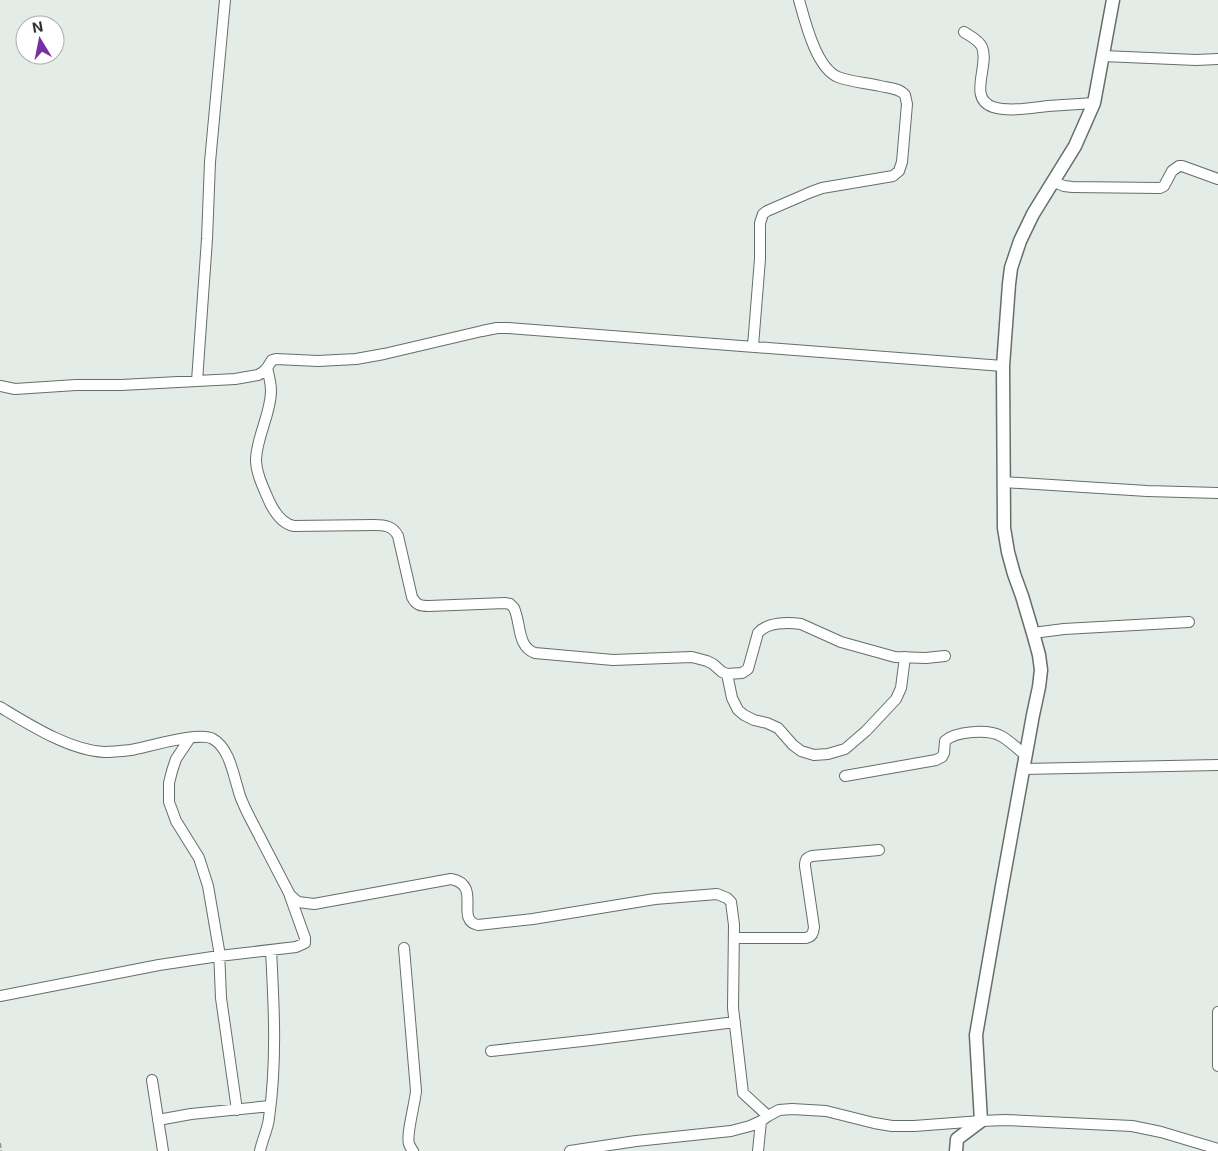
<svg xmlns="http://www.w3.org/2000/svg" width="1218" height="1151" font-family="Inter,sans-serif">
	<style>
		.lines { fill: none; stroke-linecap: round; stroke-linejoin: round }
		.minor-casing { stroke: #666e69; stroke-width: 12 }
		.tertiary-casing { stroke: #666e69; stroke-width: 15 }
		.path { stroke: #909693; stroke-width: 2; stroke-dasharray: 5 2.5; stroke-linecap: butt }
		.minor { stroke: #fff; stroke-width: 10 }
		.tertiary { stroke: #fff; stroke-width: 12 }
	</style>
	<rect width="100%" height="100%" fill="#e3ece7"/>
	<g class="lines">
		<defs>
			<path id="minor" d="M964 32C970 36 979 40 982 47 990 65 967 98 993 107 1010 112 1030 108 1048 106 1063 105 1079 104 1094 103
				M1103 56 1196 60 1218 59
				M1054 182 1064 186 1072 187 1160 188 1164 186 1172 171 1179 166H1182L1218 179
				M753 346 760 259V223L763 214 767 211 811 192 822 188 893 176 899 171 902 162 907 104 905 95C899 88 889 88 880 86 867 83 851 82 838 77 816 68 805 21 799 0
				M267 368C269 376 271 383 271 391 271 413 257 436 256 459 256 474 264 489 270 503 275 513 282 524 294 526L374 525C385 525 393 526 398 536L412 597C416 605 420 606 429 606L505 603 510 604 514 608C521 623 517 647 535 653L613 660 692 657 707 661 713 664 722 672 727 674 742 673 748 669 758 633C767 622 788 622 801 624L841 642 895 657 926 658 945 656
				M197 381 207 239 210 162 225 0
				M0 386 15 389 76 385H121L235 379 258 375 263 372 267 368 272 360 276 359 318 361 356 359 384 354 482 331 497 328H508L1003 366
				M1003 482 1147 491 1218 493
				M1033 633 1064 629 1189 622
				M727 674 732 698 738 710 744 715 754 720 767 723 778 728 793 745 801 751 814 755 828 754 845 749 866 731 896 699 901 688 905 657
				M0 707C30 725 69 750 104 752 113 752 122 751 131 750 148 747 199 731 213 739 229 748 233 773 238 789 240 798 244 806 248 814L290 895 298 902 314 904 451 879C483 885 454 920 478 925L533 919 655 899 717 894 727 898 731 902 734 925 733 1008 743 1093 768 1116
				M190 738 176 759 172 771 169 783V802L176 821 199 858 208 886 219 950 221 998 237 1110
				M1023 769 1218 765
				M845 776 936 760 942 757 944 753 945 741C956 731 988 729 1001 736 1010 741 1018 749 1026 756
				M735 938H806C813 936 813 933 814 927L805 866C805 860 806 858 812 856L879 850
				M404 948 416 1091C415 1103 406 1135 409 1144 410 1147 412 1149 413 1151
				M0 996 159 965 219 956 296 947 305 943V938L290 896
				M1218 1012V1066
				M491 1051 591 1040 735 1022
				M152 1080 163 1151
				M158 1120 191 1114 270 1106
				M260 1151C262 1140 268 1129 269 1118 277 1062 274 1006 271 950
				M570 1151 636 1141 731 1131 750 1126 761 1121 768 1116 779 1110 792 1109 826 1111 874 1123 892 1126H914L981 1121 1005 1120 1132 1126 1161 1132 1218 1149
				M758 1151 761 1121"/>
			<path id="tertiary" d="M956 1151 957 1139 981 1121 976 1035 1002 886 1033 715 1039 687 1041 670 1039 655 1033 633 1022 596 1014 574 1008 552 1004 528 1003 366 1009 284 1011 268 1020 241 1033 214 1075 146 1094 103 1113 0"/>
		</defs>
		<use href="#minor" class="minor-casing"/>
		<use href="#tertiary" class="tertiary-casing"/>
		<path class="path" d="M0 1143 1 1151"/>
		<use href="#minor" class="minor"/>
		<use href="#tertiary" class="tertiary"/>
	</g>
	<g transform="translate(40 40) rotate(350)"><circle r="24" fill="#ffffff" stroke="#abacab"/>
	<path d="M0-4L9 19L0 12L-9 19Z" fill="#7830a3"/>
	<text y="-8" font-size="14" font-weight="bold" text-anchor="middle" fill="#2c302e">N</text>
	</g>
</svg>
